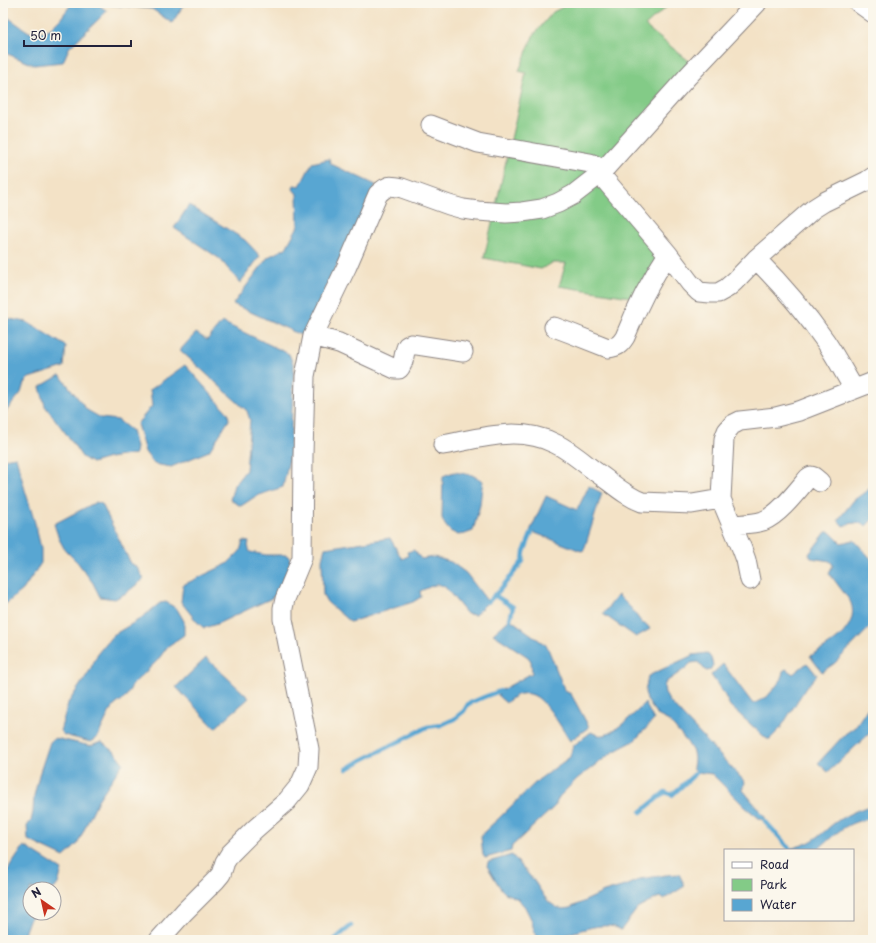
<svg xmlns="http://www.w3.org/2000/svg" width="876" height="943" font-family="'Playpen Sans',sans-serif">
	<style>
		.green { fill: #83cb87; stroke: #527661 }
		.water { fill: #58a6d2; stroke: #3d6486 }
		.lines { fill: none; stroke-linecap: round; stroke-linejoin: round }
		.stream { stroke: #58a6d2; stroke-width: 4.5 }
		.minor-casing { stroke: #8a8280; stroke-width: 21 }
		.minor { stroke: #fff; stroke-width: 19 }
	</style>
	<rect width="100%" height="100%" fill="#fbf7ec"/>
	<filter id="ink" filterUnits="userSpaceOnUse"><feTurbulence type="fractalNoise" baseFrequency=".025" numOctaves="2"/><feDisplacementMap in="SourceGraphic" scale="8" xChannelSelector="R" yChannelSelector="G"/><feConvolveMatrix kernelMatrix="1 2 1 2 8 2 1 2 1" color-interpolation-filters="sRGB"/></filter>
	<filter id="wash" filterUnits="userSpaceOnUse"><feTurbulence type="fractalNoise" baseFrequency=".012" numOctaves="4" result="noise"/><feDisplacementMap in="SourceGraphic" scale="16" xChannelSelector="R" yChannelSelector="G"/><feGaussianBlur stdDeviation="0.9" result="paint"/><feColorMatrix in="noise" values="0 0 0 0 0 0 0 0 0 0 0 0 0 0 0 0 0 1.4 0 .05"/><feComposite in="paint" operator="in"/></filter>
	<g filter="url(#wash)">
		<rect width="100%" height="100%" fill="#f3e2c6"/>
		<path class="green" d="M566 3H671L645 26 694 65 601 167 660 251 637 298 559 286 566 263H552L541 269 484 258 526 73 519 71 533 36 553 12 563 7Z"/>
		<path class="water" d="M72 3H96L107 11 69 48 63 62 34 65 3 52V14L23 28 29 32 35 34 50 29 61 18Z
			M107 3H185L172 23 152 9 111 5Z
			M329 159 331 164 376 185 303 336 233 304 268 257 286 248 298 226 297 194 293 189 294 185 300 186 312 163Z
			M189 205 245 240 260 256 240 283 220 259 174 228Z
			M3 318 27 322 66 346 64 367 29 378 24 383 21 393 3 415Z
			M222 322 289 354 294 366 290 455 283 487 256 496 241 506 230 500 234 485 246 470 250 420 247 411 180 350 196 333 207 340Z
			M185 365 228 413 229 420 209 451 171 467 154 464 145 452 137 424 152 406 150 390Z
			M60 375 87 410 101 418 118 420 132 431 136 447 135 454 109 458 92 463 82 457 70 439 45 406 40 387Z
			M16 457 25 490 35 523 41 548V563L23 590 3 606V459Z
			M454 472 472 475 483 481 482 487 480 505 473 531 465 534 458 535 450 531 445 525 442 518 443 476Z
			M589 486 602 493 584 550 581 551 530 531 546 496 577 510Z
			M872 487H873V519L866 526C858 521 852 523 843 526L838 520 854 500Z
			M96 502 102 504 131 564 136 566 144 579 126 593 115 599 100 597 93 583 78 563 65 550 59 539 54 524Z
			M826 532H830L841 543 854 540 873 561V624L835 663 822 672 810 656C828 647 860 628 851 603 850 600 846 596 844 593 839 586 834 580 829 573L833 565 830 561 811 558 809 554Z
			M390 538 402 559 408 556 407 552 414 550 421 559 434 557 451 562 466 573 488 602 475 615 467 614 445 587C437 581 429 588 420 591L421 597 413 602 350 622 327 602 323 595 322 559 325 548Z
			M243 541 249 542 248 546 250 552 266 555H287L293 563C285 573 282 580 279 593L270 599 217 624 204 628 197 622 181 602 183 585 227 564 240 551Z
			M618 595 630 607 642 623 647 625 650 629 636 637 603 614Z
			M166 602 177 609 184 621V635L168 646 157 661 133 684 125 698 115 705 109 713 97 738 90 742 64 735 60 731 63 721 68 703 89 672 98 653 113 635 140 619 160 603Z
			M510 619 547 646 565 691 571 694 589 727 570 741C562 729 548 703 535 696 530 693 523 693 517 695 513 697 509 700 506 703L498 696 500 691 532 673 531 661 528 657 493 634Z
			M707 653 711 658 713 665 710 670 706 671 698 662 691 663 686 668 666 682 664 686 665 693 669 701 745 782 743 790 765 817V821L760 819 745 807 712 774 697 772 693 768 694 759 693 752 687 742 669 721 657 715 647 700 645 692 648 676 693 655Z
			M206 658 249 698 215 728 176 687Z
			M807 663 817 675 805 689 780 729 770 739H767L730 706 724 694 711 675 723 664 753 704 767 697 781 680 783 671 786 669 793 674Z
			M645 703 654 720 634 741 613 752 578 778 559 797 555 806 512 846 511 851 485 858 483 855 481 837 485 831 498 819 538 780 570 757 573 746 591 732C595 734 599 736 604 735 613 734 638 711 645 703Z
			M871 703 873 704V729L870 733 828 772 818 763 845 734 855 727Z
			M55 738 91 746 101 742 114 751 123 763 98 800 77 845 64 857 28 840 27 826 31 821 33 812 34 796 39 775 50 742Z
			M873 806V819C847 820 836 834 817 850H787C797 846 807 845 816 838 822 834 827 829 833 824 844 816 859 808 873 806Z
			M24 846 62 870 58 884 54 889H30V913H35L29 920 22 940H3V877Z
			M512 855 535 882 544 896 549 902 556 907 563 909 570 908 604 892 628 885 640 879 666 875 679 874 685 886 664 899 659 897 637 909 621 930C604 918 570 935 551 939 548 940 543 940 539 940L536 937 531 919 525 907 518 899 505 893 501 889 487 866 488 862Z"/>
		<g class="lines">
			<path class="stream" d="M3 267 4 271
				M494 595 513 607 510 619
				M488 602 499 591 523 561 524 552 532 532
				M347 769 362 760 402 740 427 727 441 725 454 719 464 711 468 704 484 697 500 691
				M641 812 665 792 672 795 697 772
				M765 821 790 849
				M334 940 351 926"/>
		</g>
	</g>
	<g filter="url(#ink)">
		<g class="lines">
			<defs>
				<path id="minor" d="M859 3 873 13
					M431 125 478 143 590 163 595 165 600 174 668 254 690 283 699 292 710 293H718L727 288 735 281 756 259 804 217 813 209 824 202 867 181 873 177
					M756 259C782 285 805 312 826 342 836 357 845 374 854 389
					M554 327 570 333 608 348C617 347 620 345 625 337 637 307 650 281 668 254
					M313 336 339 343 395 369H399C405 363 403 353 407 346L411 344 463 352
					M443 445C481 438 519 425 556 444 569 450 584 463 596 472 611 482 625 496 642 502L692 504 721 499
					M732 525C742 524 753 524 763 521 779 515 797 491 808 478L811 476 814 477 820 482
					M750 580 746 560 742 549 721 499 724 439 727 431 732 425 740 421 776 417 799 411 873 382
					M159 940 184 912 216 880 221 874 225 862 230 854 255 829 287 801 300 785 308 767 309 749 283 619V608L285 599 302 558 303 456 305 376 313 336 347 266 378 194C388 185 389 185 402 188L449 205 463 209 478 211 506 213 522 212 542 209 558 203 573 195 600 174 688 76 757 3"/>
			</defs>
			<use href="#minor" class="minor-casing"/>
			<use href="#minor" class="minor"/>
		</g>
	</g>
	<rect width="876" height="943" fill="none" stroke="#fbf7ec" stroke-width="16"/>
	<rect x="724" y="849" width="130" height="72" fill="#fbf7ec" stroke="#a4a2a5"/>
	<rect x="732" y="862" width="20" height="6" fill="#ffffff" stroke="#a4a2a5"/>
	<text x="760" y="869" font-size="12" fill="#22223b">Road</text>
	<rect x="732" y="879" width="20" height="12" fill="#83cb87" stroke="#a4a2a5"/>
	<text x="760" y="889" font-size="12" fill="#22223b">Park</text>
	<rect x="732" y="899" width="20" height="12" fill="#58a6d2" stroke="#a4a2a5"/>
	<text x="760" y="909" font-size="12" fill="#22223b">Water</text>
	<g transform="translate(42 901) rotate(326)"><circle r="19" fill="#fbf7ec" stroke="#a4a2a5"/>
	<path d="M0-3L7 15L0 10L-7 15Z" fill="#c8321e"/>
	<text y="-6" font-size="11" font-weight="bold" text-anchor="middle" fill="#22223b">N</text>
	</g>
	<path d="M24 40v6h107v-6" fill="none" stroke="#22223b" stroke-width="2"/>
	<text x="30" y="40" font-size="12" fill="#22223b" stroke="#fbf7ec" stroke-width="3" paint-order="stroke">50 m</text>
</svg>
